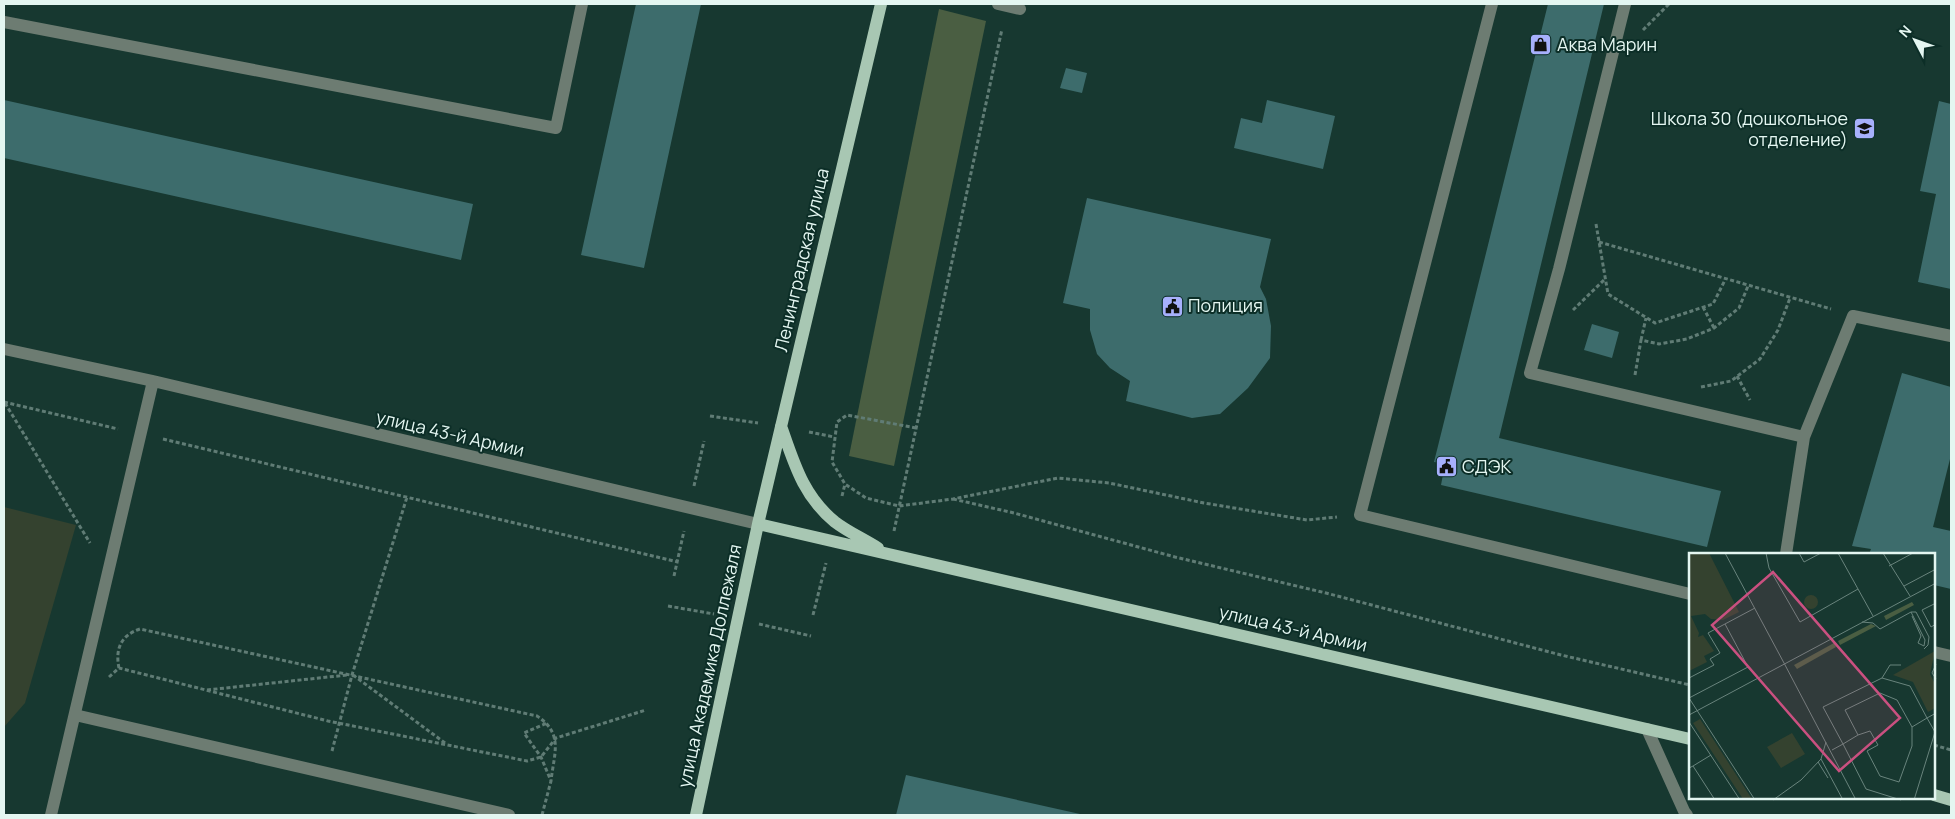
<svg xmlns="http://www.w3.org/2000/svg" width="1955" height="819" font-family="Manrope,sans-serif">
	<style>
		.green { fill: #34422f }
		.forest { fill: #4a5e42 }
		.building { fill: #3d6c6c }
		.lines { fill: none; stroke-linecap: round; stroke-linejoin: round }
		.path { stroke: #607c75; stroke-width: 3; stroke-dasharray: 4 2.5; stroke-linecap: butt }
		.minor { stroke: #6d7c72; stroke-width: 12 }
		.major { stroke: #a8c7b3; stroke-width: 12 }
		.labels { text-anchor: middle; stroke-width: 4; stroke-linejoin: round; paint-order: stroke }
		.poi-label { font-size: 18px; fill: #e4f6f1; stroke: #0c2e27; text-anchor: start }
		.street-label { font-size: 18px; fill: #e4f6f1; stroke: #0c2e27 }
		.inset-road { fill: none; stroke: #69847d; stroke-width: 1 }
		.view { fill: #ca5080; fill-opacity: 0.15; stroke: #ca5080; stroke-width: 2.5 }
		.inset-edge { fill: none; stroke: #e4f6f1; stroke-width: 2.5 }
	</style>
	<rect width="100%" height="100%" fill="#173830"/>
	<path class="green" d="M4 507 76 525 25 703 4 727Z"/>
	<path class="forest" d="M939 9 986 21 894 466 849 456Z"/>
	<path class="building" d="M636 4H701L644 268 581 255Z
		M1548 4H1604L1499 438 1721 491 1707 547 1441 485 1445 464 1434 462Z
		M1066 68 1087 73 1082 93 1060 88Z
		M4 100 473 204 461 260 4 158Z
		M1267 100 1335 116 1323 169 1234 148 1241 118 1262 123Z
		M1939 101 1951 104V289L1918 282 1936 194 1920 191Z
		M1087 198 1271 239 1260 287 1266 299 1271 326 1270 358 1248 388 1220 414 1192 418 1126 401 1130 381 1110 368 1097 354 1090 330V309L1063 303Z
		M1592 324 1619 332 1612 358 1584 350Z
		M1902 373 1951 387V455L1933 527 1951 531V589L1934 585V554H1869L1871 549 1852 546Z
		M906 775 1080 814V815H896Z"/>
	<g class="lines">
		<path class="path" d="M1643 30 1669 4
			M1596 224 1608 294 1655 323 1713 304 1725 280
			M1599 242 1831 309
			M1703 307 1714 328
			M1573 310 1604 280
			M1641 340 1646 318
			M1635 375 1641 340 1659 344 1687 339 1714 328 1739 308 1748 286
			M1737 376 1750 400
			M1701 387 1731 381 1760 359 1778 330 1790 298
			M4 402 118 429
			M5 403 90 543
			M710 416 758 423
			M916 428 847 415 837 422 832 462 845 484 866 498 899 506 953 499 1058 478 1109 483 1204 503 1307 520 1337 517
			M809 432 834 437
			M163 439 678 562
			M694 486 704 441
			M842 496 845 484
			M953 499 1014 513 1175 557 1326 593 1561 655 1690 685
			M894 531 1002 29
			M674 576 684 531
			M668 606 714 614
			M813 615 826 563
			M759 624 811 636
			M119 668C115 649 121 635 140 629L537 716C564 734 554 753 551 781
			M353 675 445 743
			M109 677 119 668 328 721 527 761 541 757 556 738 646 710
			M207 690 347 675
			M1934 745 1951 750
			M332 751 352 675 407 497
			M542 815 551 781 541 757 524 733 547 723"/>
		<path class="minor" d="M998 4 1020 9
			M1492 4 1360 515 1690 594
			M1625 4 1559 269 1530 373 1804 437 1786 554
			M4 22 556 128 582 4
			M4 349 153 381 758 524
			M1804 437 1853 316 1951 336
			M1934 652 1951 656
			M75 715 509 815
			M1647 729 1684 811 1687 815
			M51 815 153 381"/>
		<path class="major" d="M781 426C794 463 803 496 835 522 848 532 864 539 878 548
			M758 524 1690 739
			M1934 795 1951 800
			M696 815 758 524 881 4"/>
	</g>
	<defs>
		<symbol id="shop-square" viewBox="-11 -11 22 22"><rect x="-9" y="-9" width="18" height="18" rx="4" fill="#a7b0fc" stroke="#0c2e27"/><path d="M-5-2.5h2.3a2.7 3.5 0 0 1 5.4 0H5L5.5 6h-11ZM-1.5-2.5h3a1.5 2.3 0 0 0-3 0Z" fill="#111"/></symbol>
		<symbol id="school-square" viewBox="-11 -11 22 22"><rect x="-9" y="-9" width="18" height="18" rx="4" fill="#a7b0fc" stroke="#0c2e27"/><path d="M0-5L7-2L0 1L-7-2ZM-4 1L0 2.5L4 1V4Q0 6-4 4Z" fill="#111"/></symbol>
		<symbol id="civic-square" viewBox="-11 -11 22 22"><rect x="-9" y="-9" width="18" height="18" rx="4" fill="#a7b0fc" stroke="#0c2e27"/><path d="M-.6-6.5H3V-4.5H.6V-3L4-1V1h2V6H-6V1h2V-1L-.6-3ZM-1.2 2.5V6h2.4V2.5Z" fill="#111"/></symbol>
	</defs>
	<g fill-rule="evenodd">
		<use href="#shop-square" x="1528" y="32" width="25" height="25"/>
		<use href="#school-square" x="1852" y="116" width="25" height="25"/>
		<use href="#civic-square" x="1160" y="294" width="25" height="25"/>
		<use href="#civic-square" x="1434" y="454" width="25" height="25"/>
	</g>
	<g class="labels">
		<g class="poi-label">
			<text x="1557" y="51">Аква Марин</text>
			<text x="1848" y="125" text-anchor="end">Школа 30 (дошкольное<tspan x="1848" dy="21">отделение)</tspan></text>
			<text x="1188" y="312">Полиция</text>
			<text x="1462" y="473">СДЭК</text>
		</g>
		<g class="street-label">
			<text transform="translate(802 260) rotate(-77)" y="6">Ленинградская улица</text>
			<text transform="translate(450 434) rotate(13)" y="6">улица 43-й Армии</text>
			<text transform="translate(1293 629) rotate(13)" y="6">улица 43-й Армии</text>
			<text transform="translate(710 666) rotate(-78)" y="6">улица Академика Доллежаля</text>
		</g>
	</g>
	<g transform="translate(1689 553)">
		<rect width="246" height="246" fill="#173830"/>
		<path d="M0 0H20L50 59 34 67 22 66 16 61 2 63 10 80 9 84 14 82 25 98 15 103 18 109 0 118ZM115 49a7 7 0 1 1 14 0a7 7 0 1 1-14 0ZM246 98 241 121 246 131V155L239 159 224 129 204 122ZM11 166 63 246H54L4 170ZM103 180 116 201 92 215 78 194Z" fill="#34422f"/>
		<path d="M223 49 225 52 197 67 195 63ZM182 71 187 73 151 92 149 88ZM145 90 147 94 108 116 105 112Z" fill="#4a5e42"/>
		<path class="inset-road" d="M36 0 95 110M77 0 80 15 111 69 169 36M110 0 115 9 132 0M149 0 184 63M194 0 221 43M200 13 224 0M215 33 247 16M247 50 233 57 242 74 247 71M222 59 236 87 235 93 229 90 232 83 223 63M173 69 184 70 191 76 222 59H227L240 84 239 92 235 96M95 110 167 247M247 111 243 120 247 126M0 125 25 112 21 106 31 100 19 80 66 55M193 125 201 112H212M0 145 66 247M0 145 59 114 36 71M0 162 247 30M0 169 51 247M169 182 181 178 189 192 178 198 191 223 210 229 223 193V174M137 189 132 206 154 247M143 197 154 191 169 182 156 157 191 140 208 147 223 174 238 165 221 133 193 125 134 154 154 191 177 236 212 247M129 209 139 225M4 213 22 202M0 215 4 213 26 247M84 247 112 227 132 206M225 247 246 179 238 165 247 160"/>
		<path class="view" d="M84 19 211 165 150 218 23 72Z"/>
		<rect width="246" height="246" class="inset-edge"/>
	</g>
	<rect width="1955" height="819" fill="none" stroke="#e4f6f1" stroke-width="10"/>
	<g transform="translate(1915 40) rotate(311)" stroke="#0c2e27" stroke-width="4" paint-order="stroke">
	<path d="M0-4L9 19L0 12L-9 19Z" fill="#e4f6f1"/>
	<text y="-8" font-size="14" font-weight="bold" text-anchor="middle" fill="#e4f6f1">N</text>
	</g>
</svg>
